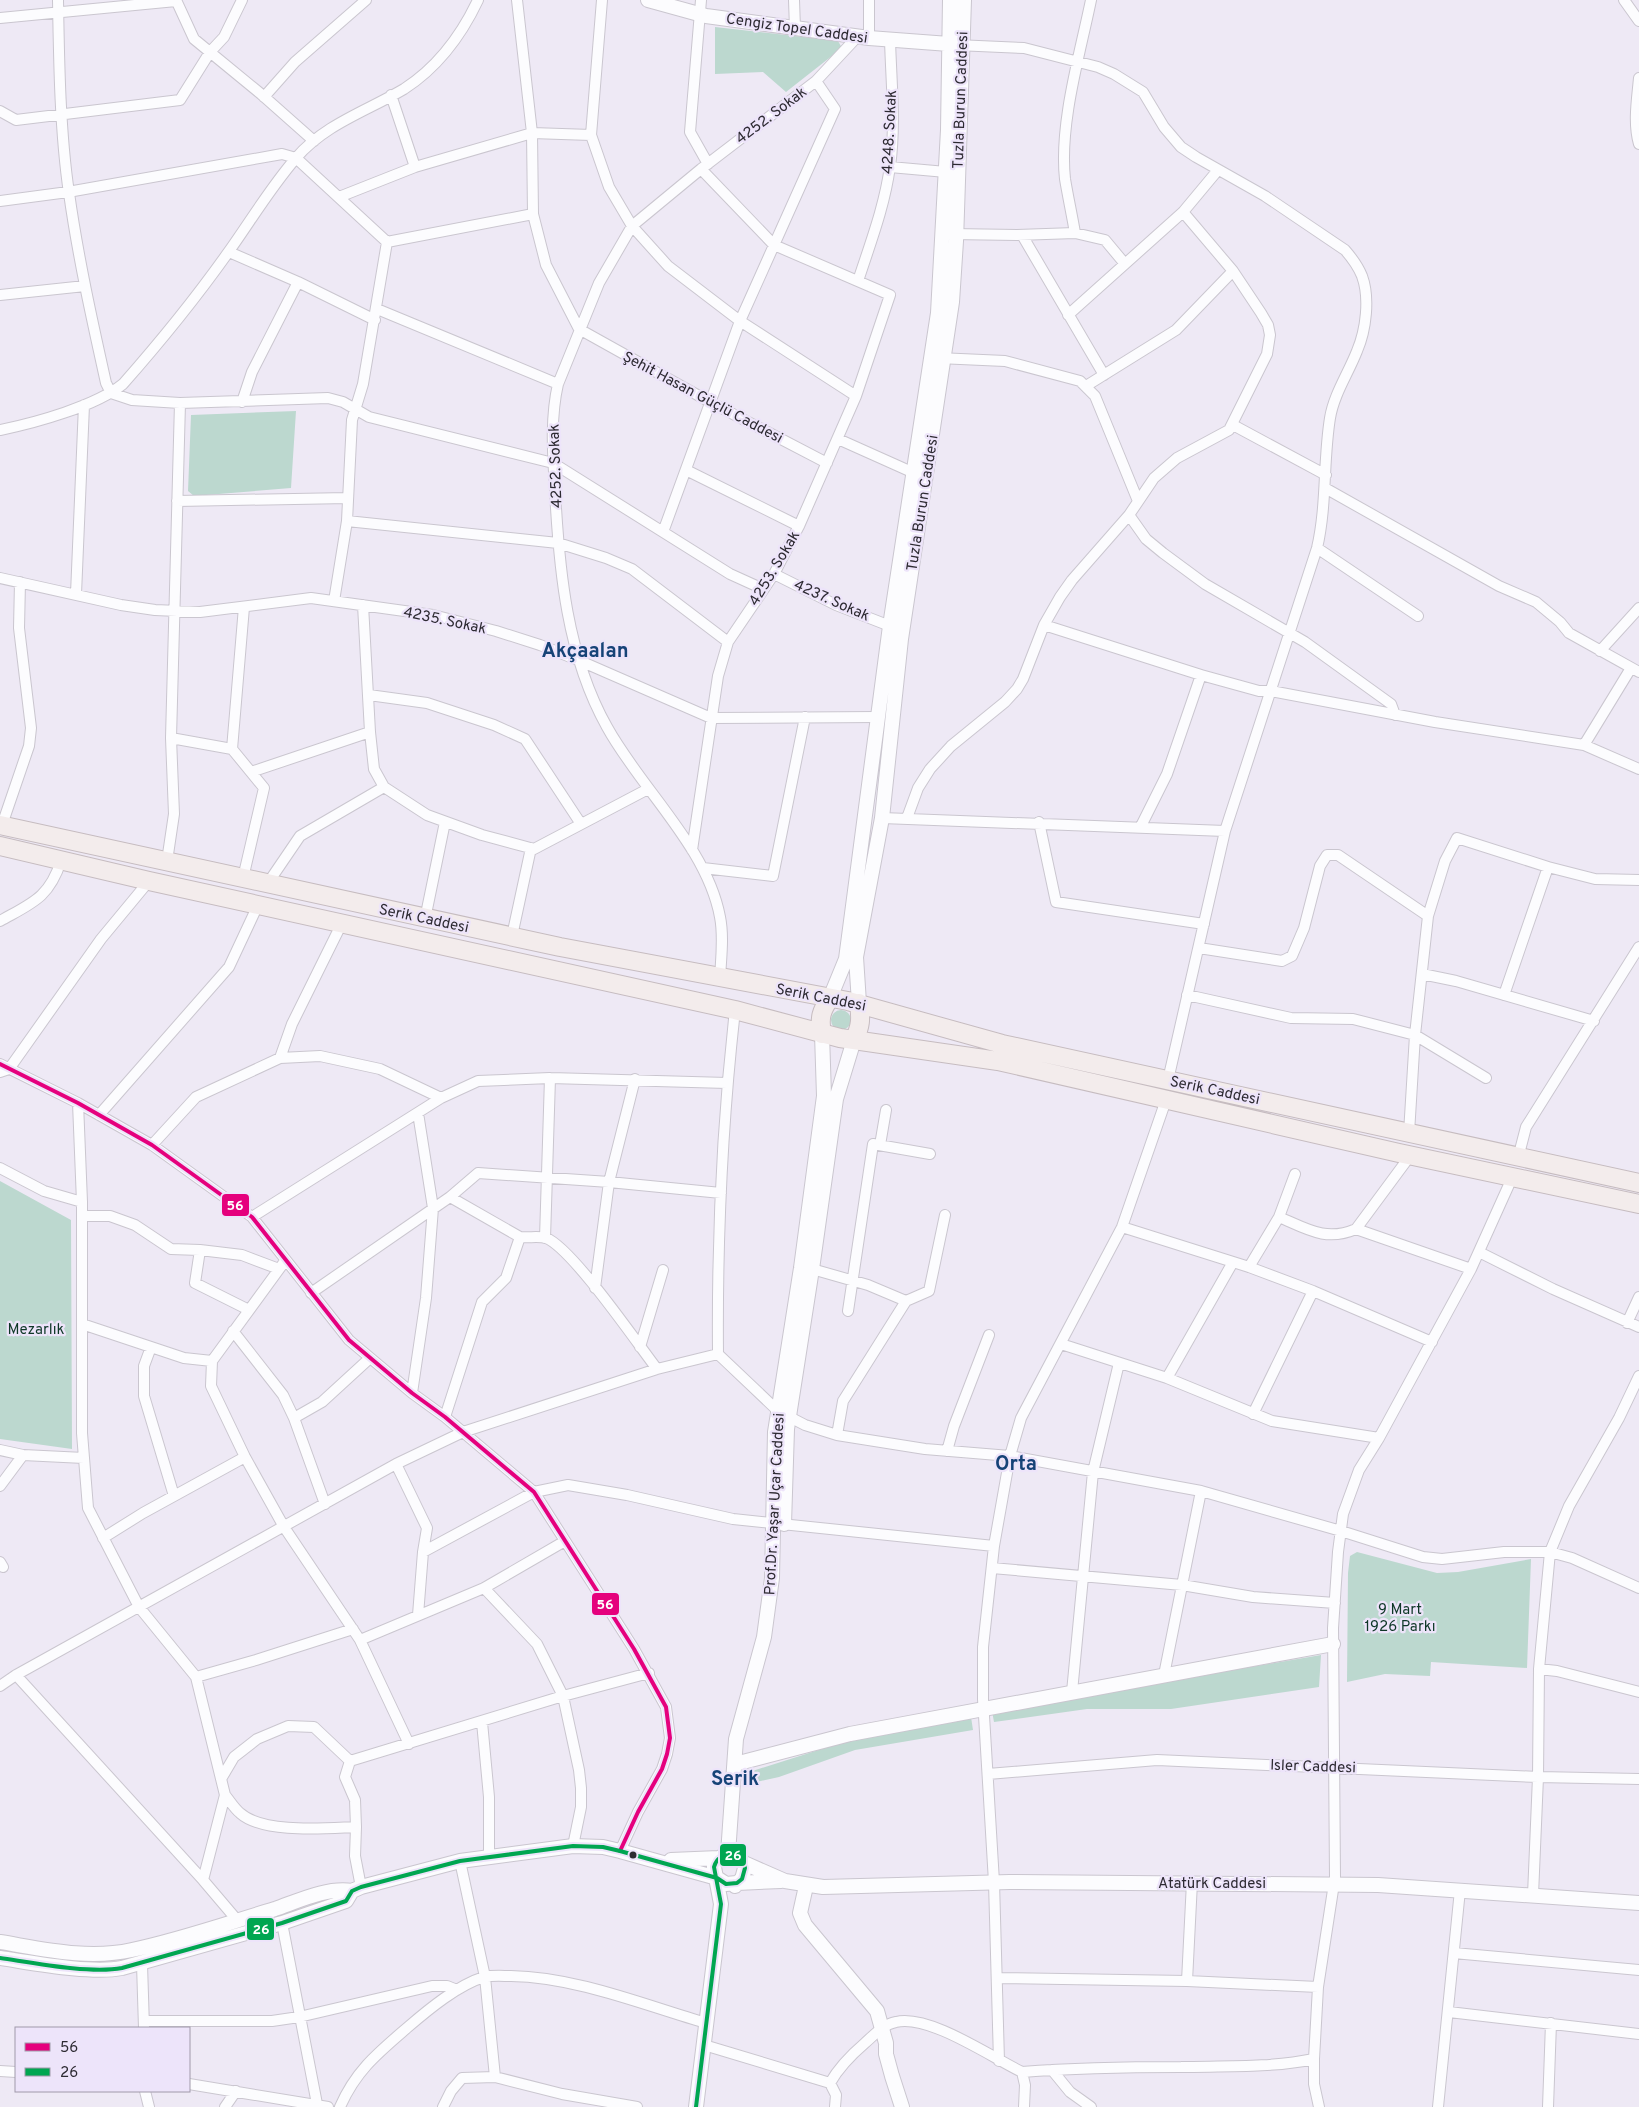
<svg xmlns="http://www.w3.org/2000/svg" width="1639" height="2107" font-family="Overpass,sans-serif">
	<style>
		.green { fill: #bcd8cf }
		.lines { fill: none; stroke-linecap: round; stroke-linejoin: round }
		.street-casing { stroke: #cac6cf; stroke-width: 12 }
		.secondary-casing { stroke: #cac6cf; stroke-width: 16 }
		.highway-casing { stroke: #c6bcc0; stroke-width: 20 }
		.street { stroke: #fcfcfe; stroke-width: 10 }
		.secondary { stroke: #fcfcfe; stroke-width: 14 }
		.highway { stroke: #f3ecec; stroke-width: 18 }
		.bus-1-casing { stroke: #ede4fa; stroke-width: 8 }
		.bus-2-casing { stroke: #ede4fa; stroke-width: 8 }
		.bus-1 { stroke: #e5007d; stroke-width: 4 }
		.bus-2 { stroke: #00a651; stroke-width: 4 }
		.bus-dot { fill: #2d2a32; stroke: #ede4fa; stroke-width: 2 }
		.labels { text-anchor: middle; stroke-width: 4.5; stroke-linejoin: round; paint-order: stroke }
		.street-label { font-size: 15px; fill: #2d2a32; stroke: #ede4fa }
		.park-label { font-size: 15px; fill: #0e3727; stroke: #ede4fa }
		.district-label { font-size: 20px; font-weight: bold; fill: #164377; stroke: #ede4fa }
		.line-badge { stroke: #ede4fa; stroke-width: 2 }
		.badge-label { font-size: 14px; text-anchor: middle; font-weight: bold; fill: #fff }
	</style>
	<rect width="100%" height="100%" fill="#eee9f5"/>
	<path class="green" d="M715 27 838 41 842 48 786 92 763 72 715 74Z
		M296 411 291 488 194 496 188 491 191 415Z
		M831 1020a10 10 0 1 1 20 0a10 10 0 1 1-20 0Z
		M0 1181 71 1220 72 1449 0 1439Z
		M1357 1552 1437 1573 1458 1572 1531 1559 1527 1668 1431 1662 1430 1676 1385 1674 1347 1682 1348 1573 1350 1556Z
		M1321 1655 1319 1687 1171 1709H1087L994 1722 992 1711Z
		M971 1717 973 1730 855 1750 779 1777 743 1785 740 1775 850 1740Z"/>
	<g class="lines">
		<defs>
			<path id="street" d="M58 0C59 62 60 132 69 193 78 257 92 320 106 383L111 393 132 400 180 403 328 398 343 402 369 417 553 463 730 574 763 589
				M176 0 194 39 261 94 314 141
				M517 0 532 133 533 214 546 265 579 329 710 402 827 463
				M602 0 591 135 609 187 632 226 668 266 740 321 856 396
				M701 0 690 132 708 164
				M794 0 795 28
				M1624 0 1639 21
				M0 18 176 1
				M869 38V0
				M956 45 1024 48 1098 67 1114 74 1143 92 1164 127 1181 147 1196 157 1265 196 1345 250C1352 258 1358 266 1362 276 1370 298 1366 330 1357 351 1348 374 1334 394 1330 418 1323 461 1327 505 1317 548L1225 831 1168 1080
				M1639 78C1637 100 1633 123 1639 144
				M391 95 415 167
				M264 97 295 62 366 0
				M0 111 16 120 180 100 210 52 224 37 242 0
				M890 167 946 172
				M339 197 415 167 532 133 591 135
				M0 201 68 192 282 154 296 158 387 242 363 384 352 420 347 521 334 601
				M1075 233C1072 215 1068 197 1065 179 1059 124 1080 54 1091 0
				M951 234 1017 235 1075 233 1105 240 1125 264
				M1022 235 1104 375
				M387 242 533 214
				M229 252 298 282 375 320
				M858 281C870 244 885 205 890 166 896 125 891 81 890 39
				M0 295 85 286
				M377 309 558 384
				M1068 315 1183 212 1218 170
				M938 358 1005 361 1080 381 1095 396 1138 501
				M1086 386 1176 330 1233 271
				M242 402 252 372 298 282
				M1233 425 1326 475
				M0 430C35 423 96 406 123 384 160 342 195 299 227 254 250 222 270 188 296 158 325 124 367 111 404 89 438 67 461 36 478 0
				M838 439 914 473
				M686 470 799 526
				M1325 488 1499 586 1536 602 1560 622 1569 633 1639 672
				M177 501 348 498
				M1129 515 1146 539 1163 553 1205 584 1305 642 1391 704 1395 715
				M347 521 558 543 606 558 632 569 728 642
				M663 532 740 321 835 109 816 81
				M1317 548 1418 616
				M774 574 836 605 890 626
				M0 578 121 605 155 610 200 612 311 598 433 615 496 631 540 645 578 660 711 718 878 717
				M76 594 84 405
				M363 605 370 732 374 769 384 787 427 815 482 835 534 849 648 789
				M1044 625 1201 675 1259 691H1271L1435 722 1584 745 1639 769
				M1600 651 1639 608
				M369 695 427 703 494 725 525 739 581 824
				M171 738 232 749
				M1584 745 1631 668
				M251 772 370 732
				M882 818 1225 831
				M907 818 918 788 930 769 951 746 1005 702 1017 689 1023 679 1044 625 1060 597 1072 580 1129 515 1154 478 1177 458 1229 430 1267 354 1270 335 1268 325 1261 313 1233 271 1183 212
				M1039 822 1056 902 1204 924
				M2 825 29 746 31 728 19 628 20 582
				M1141 826 1167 774 1201 675
				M692 850 718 676 728 642 774 574 799 526 856 396 890 295 774 245 701 169
				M167 861 174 814 171 738 180 403
				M703 868 773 876 805 717
				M243 878 264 788 232 749 244 607
				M268 883 300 836 384 787
				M425 919 445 822
				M0 921C32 903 49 898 61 861
				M512 936 531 848
				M1199 948 1282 961 1292 956 1304 928 1320 866 1327 855H1338L1428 916
				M1422 974 1456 981 1594 1021
				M720 978C721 958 724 937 720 917 707 847 641 789 607 727 567 656 559 570 555 490 553 455 550 419 558 384L599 283 632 226 701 169 816 81 858 36
				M1187 995 1291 1018 1353 1019 1415 1035 1486 1078
				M1504 995 1548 867
				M280 1058 292 1024 342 923
				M0 1064 78 1103 152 1145 252 1217 349 1340 412 1393 445 1417 534 1492 634 1649 666 1707 670 1738 667 1754 662 1769 638 1812 620 1851
				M0 1072 9 1069 101 939 149 881
				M78 1103 82 1202V1433L88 1508 139 1607 196 1677 225 1795 203 1880
				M99 1115 229 967 258 905
				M1409 1133 1415 1035 1428 916 1445 861 1457 838 1548 867 1595 879 1639 880
				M152 1145 196 1097 280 1058 320 1056 380 1069 441 1098
				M880 1145 886 1110
				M1518 1158 1526 1127 1639 947
				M0 1168 44 1191 82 1202
				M450 1197 520 1237
				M82 1216H110L135 1225 171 1249 200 1250 195 1283 249 1310
				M252 1217 441 1098 478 1081 550 1078 727 1083
				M1279 1217C1307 1229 1326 1242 1356 1229L1410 1156
				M1122 1227 1249 1267 1313 1291 1432 1342
				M1356 1229 1471 1269
				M545 1238 550 1078
				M200 1250 242 1255 279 1269
				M1479 1252 1553 1289 1639 1327
				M285 1261 212 1361 211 1386 245 1457 284 1527 360 1640 409 1744
				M1249 1267 1279 1217 1295 1174
				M812 1269 868 1285 906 1301
				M595 1288 609 1182 635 1079
				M311 1293 450 1197 478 1173 609 1182 721 1193
				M848 1311 873 1144 930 1154
				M1627 1323 1639 1297
				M82 1324 184 1358 212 1361
				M233 1331 283 1395 294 1418 325 1504
				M1061 1344 1167 1378 1272 1421 1379 1438
				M151 1347 144 1366V1396L174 1496
				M640 1347 663 1270
				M718 1354C717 1239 722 1125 735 1010
				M1167 1378 1233 1262
				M412 1393 426 1298 433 1208 418 1113
				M1253 1414 1313 1291
				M445 1417 482 1302 506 1278 520 1237C528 1238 539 1236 546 1238 572 1248 637 1343 657 1369
				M294 1418 322 1402 370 1358
				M837 1435 843 1401 906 1301 929 1291 945 1215
				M0 1450 23 1455 84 1458
				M947 1451 954 1426 989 1335
				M396 1464 427 1528 423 1552 418 1615
				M0 1486 23 1455
				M103 1538 143 1513 245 1457
				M423 1552 534 1492 568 1485 627 1495 733 1519 994 1546
				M0 1562 3 1567
				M992 1568 1182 1585 1253 1597 1335 1603
				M484 1588 537 1644 563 1696 579 1770 581 1788V1807L573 1846
				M360 1640 484 1588 565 1541
				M1539 1669 1557 1671 1639 1692
				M16 1675 203 1880 237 1920
				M1164 1675 1201 1491
				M196 1677 256 1660 353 1629
				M0 1686 16 1675 396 1464 463 1432 657 1369 718 1354 778 1411 805 1425 837 1435 925 1449 1010 1456 1201 1491 1341 1531 1423 1557 1442 1559 1504 1552H1550L1572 1558 1639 1588
				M1072 1692 1093 1472 1119 1363
				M482 1722 489 1797V1856
				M988 1774 1157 1760 1538 1777 1639 1779
				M221 1779 234 1757 257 1739 288 1726 314 1727 350 1761
				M225 1795C230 1801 234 1808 240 1813 263 1834 327 1828 356 1827
				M460 1861 485 1977 495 2077
				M361 1887 355 1856 356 1827 355 1800 345 1777 350 1761 563 1696 649 1673
				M1533 1895 1538 1777 1539 1669 1550 1552 1569 1506 1619 1418 1639 1376
				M282 1923 317 2104 316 2107
				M1454 1953 1639 1970
				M142 1964 144 2028
				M997 1978 1187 1981 1318 1987
				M1187 1981 1192 1882
				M1449 2012 1639 2034
				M145 2021H272L299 2017 432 1986H447L457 1990
				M704 2045 830 2083C839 2067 851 2055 865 2043 874 2035 884 2024 896 2022 929 2014 991 2057 1022 2072L1025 2085 1024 2107
				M999 2061 994 1882 983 1699V1647L994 1546 1010 1456 1021 1418 1122 1227 1166 1100
				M1052 2070 1070 2092 1091 2107
				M0 2071 16 2072
				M1022 2072C1075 2068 1128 2067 1181 2067 1225 2066 1270 2068 1314 2059
				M830 2083 836 2095 835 2107
				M189 2084 328 2107
				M145 2091 149 2107
				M225 2107 236 2091
				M340 2107C356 2070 379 2052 408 2027 429 2009 458 1985 484 1977 492 1975 503 1976 511 1976 576 1977 644 2005 706 2023
				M443 2107 451 2091 462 2078 495 2077 562 2094 637 2107
				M1319 2107 1314 2084V2059L1318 1987 1335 1877 1333 1628 1338 1552 1343 1514 1359 1470 1379 1438 1471 1269 1512 1178
				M1438 2107 1460 1890
				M1548 2107 1551 2023"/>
			<path id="secondary" d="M648 0 706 16 869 38 949 44
				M830 998 846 959 890 626 938 313 948 130 950 0
				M859 1003 856 957 882 818 901 639 952 302 956 241 964 0
				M784 1524 787 1429 812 1269 836 1099 854 1040
				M735 1764 850 1734 1333 1644
				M728 1854 736 1739 764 1637 772 1578 775 1432 801 1268 824 1096 822 1034
				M671 1860 719 1858
				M744 1863 785 1881 823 1887 1010 1882 1378 1885 1639 1903
				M735 1886 737 1883 781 1881
				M806 1886 800 1913 805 1925 877 2011 886 2043V2054L892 2076 902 2107
				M0 1942C43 1949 88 1960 132 1950 180 1940 228 1923 275 1909 298 1901 327 1887 352 1891
				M0 1958C34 1963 90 1974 122 1968L282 1923 346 1901 352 1891 361 1887 460 1861 573 1846 603 1847 620 1851 717 1878 726 1884 737 1883 742 1879 745 1868C741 1850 719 1850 714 1867L721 1904 696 2107"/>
			<path id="highway" d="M0 825 560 947 848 1001 1002 1044 1639 1183
				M0 846 149 881 735 1010 840 1038 998 1061 1399 1153 1639 1204
				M822 1034C819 1018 821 1011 830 998
				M854 1040C861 1026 861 1019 859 1003"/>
		</defs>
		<use href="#street" class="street-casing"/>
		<use href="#secondary" class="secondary-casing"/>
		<use href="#highway" class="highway-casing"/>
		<use href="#street" class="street"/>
		<use href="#secondary" class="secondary"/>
		<use href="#highway" class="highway"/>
		<defs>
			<path id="bus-1" d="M0 1064 78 1103 152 1145 252 1217 349 1340 412 1393 445 1417 534 1492 634 1649 666 1707 670 1738 667 1754 662 1769 638 1812 620 1851"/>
			<path id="bus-2" d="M0 1958C34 1963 90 1974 122 1968L282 1923 346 1901 352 1891 361 1887 460 1861 573 1846 603 1847 620 1851 717 1878 726 1884 737 1883 742 1879 745 1868C741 1850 719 1850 714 1867L721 1904 696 2107"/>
		</defs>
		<use href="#bus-1" class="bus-1-casing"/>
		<use href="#bus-2" class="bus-2-casing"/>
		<use href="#bus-1" class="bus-1"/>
		<use href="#bus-2" class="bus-2"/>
	</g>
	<circle class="bus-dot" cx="633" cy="1855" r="4.5"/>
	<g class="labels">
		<g class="street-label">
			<text transform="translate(797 28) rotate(8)" y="5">Cengiz Topel Caddesi</text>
			<text transform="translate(960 100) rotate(-88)" y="5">Tuzla Burun Caddesi</text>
			<text transform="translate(771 115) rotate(-37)" y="5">4252. Sokak</text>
			<text transform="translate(889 132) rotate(-87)" y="5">4248. Sokak</text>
			<text transform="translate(703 397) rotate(28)" y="5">Şehit Hasan Güçlü Caddesi</text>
			<text transform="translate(555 466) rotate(-92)" y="5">4252. Sokak</text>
			<text transform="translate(922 503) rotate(-81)" y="5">Tuzla Burun Caddesi</text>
			<text transform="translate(774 568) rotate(-59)" y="5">4253. Sokak</text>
			<text transform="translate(832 600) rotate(24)" y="5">4237. Sokak</text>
			<text transform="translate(445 620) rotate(12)" y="5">4235. Sokak</text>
			<text transform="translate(424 918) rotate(12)" y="5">Serik Caddesi</text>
			<text transform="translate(821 997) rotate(11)" y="5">Serik Caddesi</text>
			<text transform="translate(1215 1090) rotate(12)" y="5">Serik Caddesi</text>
			<text transform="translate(774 1504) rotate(-87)" y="5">Prof.Dr. Yaşar Uçar Caddesi</text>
			<text transform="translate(1313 1766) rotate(2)" y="5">Isler Caddesi</text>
			<text x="1212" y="1888">Atatürk Caddesi</text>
		</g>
		<g class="park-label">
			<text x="36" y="1334">Mezarlık</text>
			<text x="1400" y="1614">9 Mart<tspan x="1400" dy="17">1926 Parkı</tspan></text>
		</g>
		<g class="district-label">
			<text x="585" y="657">Akçaalan</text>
			<text x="1016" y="1470">Orta</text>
			<text x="735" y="1785">Serik</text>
		</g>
	</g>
	<g class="line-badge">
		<rect x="221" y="1193" width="29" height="24" rx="5" fill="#e5007d"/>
		<rect x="591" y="1592" width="29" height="24" rx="5" fill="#e5007d"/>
		<rect x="719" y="1843" width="28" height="24" rx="5" fill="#00a651"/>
		<rect x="246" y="1917" width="29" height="24" rx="5" fill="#00a651"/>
	</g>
	<g class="badge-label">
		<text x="235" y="1210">56</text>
		<text x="605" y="1609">56</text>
		<text x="733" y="1860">26</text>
		<text x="261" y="1934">26</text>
	</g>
	<rect x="15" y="2027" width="175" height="65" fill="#ede4fa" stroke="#a09aaa"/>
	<rect x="25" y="2043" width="25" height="8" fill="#e5007d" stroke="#a09aaa"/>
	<text x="60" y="2052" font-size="15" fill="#2d2a32">56</text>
	<rect x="25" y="2068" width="25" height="8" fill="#00a651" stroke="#a09aaa"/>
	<text x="60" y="2077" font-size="15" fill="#2d2a32">26</text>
</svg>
